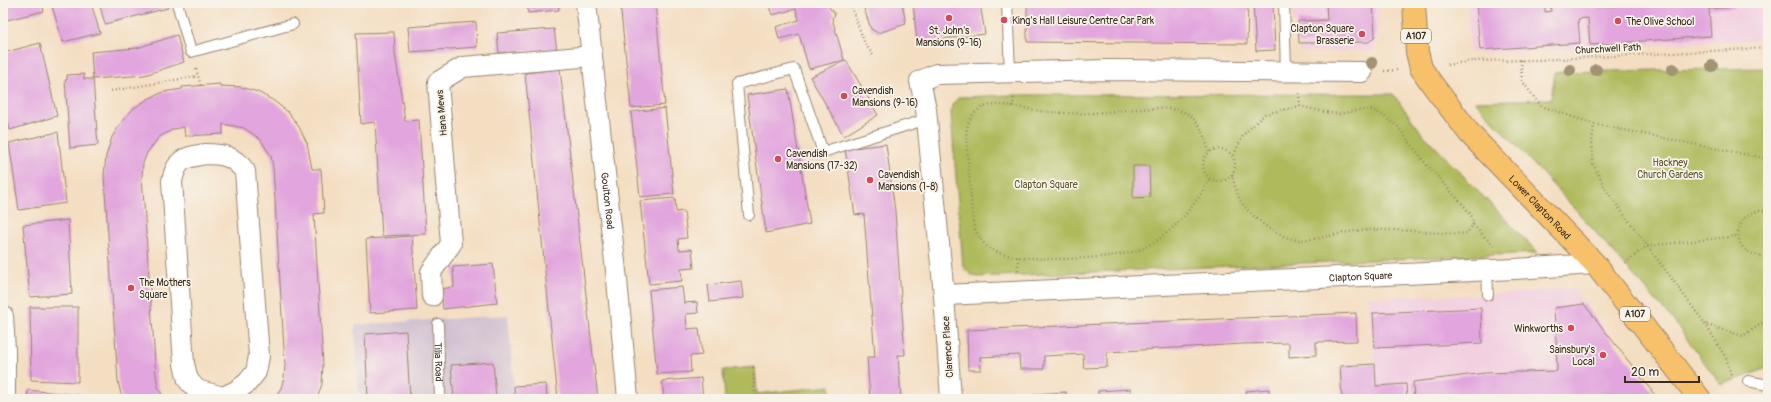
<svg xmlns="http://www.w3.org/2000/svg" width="1771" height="402" font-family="Pangolin,sans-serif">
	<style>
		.built { fill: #f2cfe1 }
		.industrial { fill: #cfbdcf }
		.green { fill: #aeba5c; stroke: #74723d }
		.building { fill: #e2a5de }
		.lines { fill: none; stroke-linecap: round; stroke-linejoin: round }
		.service-casing { stroke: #988470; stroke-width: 12 }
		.minor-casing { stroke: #988470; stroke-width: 22 }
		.primary-casing { stroke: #988470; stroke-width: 24 }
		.path { stroke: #988470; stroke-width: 2.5; stroke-dasharray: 1 3; stroke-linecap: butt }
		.service { stroke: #fff; stroke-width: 10 }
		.minor { stroke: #fff; stroke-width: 20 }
		.primary { stroke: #f7c06b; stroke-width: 22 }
		.tree { fill: #a29372 }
		.poi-dot { fill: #d1495b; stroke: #f7f3e8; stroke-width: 1.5 }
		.labels { text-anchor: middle; stroke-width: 3.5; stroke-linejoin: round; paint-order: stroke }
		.shield { fill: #f7f3e8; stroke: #73665b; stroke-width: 1 }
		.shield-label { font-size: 9px; font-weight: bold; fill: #3b2a1e }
		.poi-label { font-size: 10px; fill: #3b2a1e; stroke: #f7f3e8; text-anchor: start }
		.street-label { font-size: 10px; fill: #3b2a1e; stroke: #f7f3e8 }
		.park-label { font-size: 10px; fill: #5e5531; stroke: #f7f3e8 }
	</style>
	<rect width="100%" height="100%" fill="#f7f3e8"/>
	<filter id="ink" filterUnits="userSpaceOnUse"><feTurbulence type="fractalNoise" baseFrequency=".025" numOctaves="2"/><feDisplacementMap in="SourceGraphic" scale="8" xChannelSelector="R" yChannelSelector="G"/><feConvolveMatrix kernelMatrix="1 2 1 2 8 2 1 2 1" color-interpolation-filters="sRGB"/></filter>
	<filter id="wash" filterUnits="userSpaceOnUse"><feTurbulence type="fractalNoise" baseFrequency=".012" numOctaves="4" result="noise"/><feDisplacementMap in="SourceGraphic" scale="16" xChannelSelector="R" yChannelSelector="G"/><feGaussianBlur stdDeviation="0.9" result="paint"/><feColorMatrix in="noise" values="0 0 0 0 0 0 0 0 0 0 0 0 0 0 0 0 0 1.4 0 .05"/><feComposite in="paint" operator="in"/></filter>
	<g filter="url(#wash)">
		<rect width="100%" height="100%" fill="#f4dec2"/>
		<path class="built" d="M1290 3H1378L1379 29 1373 51 1301 52Z
			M1468 3H1768V39L1509 52 1470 53Z
			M1572 288 1658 399H1342L1340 366 1375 364 1367 297 1488 295Z"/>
		<path class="industrial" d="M508 315 515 399H359L355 325Z"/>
		<path class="green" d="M1768 68V368L1721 385 1672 319 1575 209 1475 101 1551 99 1555 72Z
			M1393 94 1422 133 1538 253 977 277 970 274 963 267 951 114 952 105 959 97 1014 95Z
			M755 367 757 394 830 386V399H725L723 370Z"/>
		<g id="blocks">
			<path class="building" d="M3 3H42L44 11 3 21Z
				M51 3H91L100 33 63 42Z
				M99 3H166L168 8 105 24Z
				M527 3H558L559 10 528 13Z
				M620 3H655L665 105 631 108Z
				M768 3H828L830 9 833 11 835 15 832 18 844 60 809 69 799 34 779 39 776 27 799 20 796 9 772 15Z
				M862 3H902L906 24 878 33 871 29Z
				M913 3H980L985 34 917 42Z
				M1027 3H1248L1247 44 1027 42Z
				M1253 3H1273L1275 50 1256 51Z
				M1326 3H1373L1375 36 1369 42 1299 43 1298 21 1327 20Z
				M1476 3H1525V5L1545 4V12L1551 11 1550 3H1589V8L1638 4V3H1735V7L1709 9 1711 36 1590 45 1588 18 1578 19 1580 43 1480 50Z
				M476 22 477 47 410 52 408 27Z
				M554 29 557 50 499 53 497 33Z
				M394 32 395 53 405 121 419 120 426 234 382 236 375 122 361 124 356 33Z
				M177 35 184 62 145 75 93 79 98 145 70 148 65 80H67V75L84 74V79H93L91 52 137 48Z
				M40 43 57 116 10 130 3 98V53Z
				M846 60 878 115 844 136 810 77Z
				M560 69 598 399H558L525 73Z
				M220 84V86L241 87 258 92 274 101 288 112 299 127 307 143 312 169H321L324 213 314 214 323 364 322 384 317 399H274L281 388 284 378 285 365 273 167 271 156 260 139 244 128 223 124V134L185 136 184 127 174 129 159 137 147 153 143 163 142 176 156 376 158 387 164 399H122L118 381 104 176 106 156 112 137 123 120 134 108 148 99 163 92 182 89V87Z
				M788 89 810 224 766 233 747 95Z
				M665 108 674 194 640 197 631 112Z
				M58 132 66 203 19 210 9 143Z
				M886 144 895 211 905 355H898L901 399H870L867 357H875L864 214 855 215 845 149Z
				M1133 166H1149L1150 197 1133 198Z
				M675 198 676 212 684 211 687 238 678 239 679 250 692 249 694 268 681 269 682 281 649 284 640 201Z
				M68 220 72 294 30 297 23 225Z
				M412 236 417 310 370 313 366 239Z
				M493 264 497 303 443 309 441 289 454 287 453 267Z
				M741 281 743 298 710 302 708 285Z
				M682 287 684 303 697 302 698 313 686 314 687 329 699 328 702 355 690 356 691 372 657 374 649 290Z
				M1584 304 1658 399H1414L1413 382 1485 373 1557 371 1556 338 1554 308Z
				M30 307H78V382L31 380Z
				M1481 308 1482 343 1375 348 1373 313Z
				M1356 313 1357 341 1316 342V355L1289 357V343L1242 344 1107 352V367L1084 368 1083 354 1044 356V369H1020L1019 355 980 357 981 370H968L967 330Z
				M406 331 410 399H368L365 334Z
				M493 362 496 399H454L451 365Z
				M1375 364 1376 386 1406 384 1407 399H1342L1340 366Z
				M701 378 703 399H664L662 381Z
				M546 384 547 399H515L514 386Z
				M1131 389V399H1098V391Z
				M1269 389V399H1247L1246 391Z
				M28 390 80 395V399H27Z
				M1066 392 1067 399H1002V397L1034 396V394Z"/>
		</g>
	</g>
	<g filter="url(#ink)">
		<use href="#blocks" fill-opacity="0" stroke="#988470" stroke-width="1"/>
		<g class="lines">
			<defs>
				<g id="service">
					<path d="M177 3 191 52 293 24"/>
					<path d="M1007 3 1010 72"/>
					<path d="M1284 3 1286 71"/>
					<path d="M749 215 737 84 794 69 823 152 927 119"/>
					<path d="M1487 270 1488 295"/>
					<path id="s1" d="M438 324 440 399"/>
					<path d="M1748 381 1768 385"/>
				</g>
				<g id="minor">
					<path id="s2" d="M586 3 617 280 628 399"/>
					<path d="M205 154C224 154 233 156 245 171L259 356 256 372 247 383 236 391 223 397 197 390 188 380 184 364 172 181C177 158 184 158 205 154Z"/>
					<path id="s3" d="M944 295 1515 269 1595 264"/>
					<path d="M432 296 431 272 451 244 438 82 463 67 592 56"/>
					<path d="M3 316 5 350V399"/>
					<path d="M951 399 944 295 926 109 920 81 936 74 1108 70 1362 72"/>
				</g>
				<g id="primary">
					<path id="s4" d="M1414 3 1417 52 1421 68 1432 84 1470 134 1595 264 1700 399"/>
				</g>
			</defs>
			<use href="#service" class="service-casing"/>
			<use href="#minor" class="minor-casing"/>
			<use href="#primary" class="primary-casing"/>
			<path class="path" d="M850 3 865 44 873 55
				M1521 60 1522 81 1541 106 1594 124 1592 143 1593 164 1606 190 1706 325 1726 358 1731 375
				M1447 65 1470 61 1538 60 1768 48
				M196 69 201 86
				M1384 71 1397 70
				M111 91 198 76
				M1299 93 1300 106
				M1013 107 1014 95
				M1594 124 1768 159
				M1203 165a16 16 0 1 1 32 0a16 16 0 1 1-32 0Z
				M1209 152C1205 138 1200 120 1186 113 1167 103 1116 112 1093 113 1079 114 1064 113 1050 112 1030 111 1007 102 987 106 972 110 967 122 966 136L973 223C977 236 984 247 997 252 1020 263 1121 260 1144 248 1172 234 1196 205 1210 178
				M1232 174C1234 183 1236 192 1240 200 1249 216 1281 240 1299 240 1321 240 1343 231 1365 230 1396 229 1426 232 1456 234L1467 233 1473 225 1472 217 1465 207 1427 165 1398 127 1381 114 1371 110H1359L1339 114 1324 112 1300 106 1265 114 1244 134 1233 156
				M1768 211C1732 206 1725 258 1768 256
				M1473 225 1495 247
				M1018 257V270
				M1625 263 1647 246 1738 236
				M1707 325 1743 336 1768 319
				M753 367 755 399"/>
			<use href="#service" class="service"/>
			<use href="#minor" class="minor"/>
			<use href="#primary" class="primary"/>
		</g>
		<g class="tree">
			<circle cx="1372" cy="63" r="6"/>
			<circle cx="1712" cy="66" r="6"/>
			<circle cx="1673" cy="69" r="6"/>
			<circle cx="1570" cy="70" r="6"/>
			<circle cx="1596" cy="70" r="6"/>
		</g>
	</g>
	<g class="poi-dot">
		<circle cx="949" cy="18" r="4"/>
		<circle cx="1004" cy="20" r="4"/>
		<circle cx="1618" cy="21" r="4"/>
		<circle cx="1362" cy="34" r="4"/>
		<circle cx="844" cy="96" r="4"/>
		<circle cx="778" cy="159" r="4"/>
		<circle cx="870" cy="180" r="4"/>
		<circle cx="131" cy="288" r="4"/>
		<circle cx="1571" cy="328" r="4"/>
		<circle cx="1603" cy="355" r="4"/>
	</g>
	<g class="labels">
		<g class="shield">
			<rect x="1401" y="29" width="30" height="14" rx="3"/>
			<rect x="1620" y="307" width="30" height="14" rx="3"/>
		</g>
		<g class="shield-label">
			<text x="1416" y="39">A107</text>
			<text x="1635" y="317">A107</text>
		</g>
		<g class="poi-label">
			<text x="1012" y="24">King's Hall Leisure Centre Car Park</text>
			<text x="1626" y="25">The Olive School</text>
			<text x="1354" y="32" text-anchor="end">Clapton Square<tspan x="1354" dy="12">Brasserie</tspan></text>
			<text x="949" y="34" text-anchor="middle">St. John's<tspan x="949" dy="12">Mansions (9-16)</tspan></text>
			<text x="852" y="94">Cavendish<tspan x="852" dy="12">Mansions (9-16)</tspan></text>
			<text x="786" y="157">Cavendish<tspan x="786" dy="12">Mansions (17-32)</tspan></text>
			<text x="878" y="178">Cavendish<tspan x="878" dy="12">Mansions (1-8)</tspan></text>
			<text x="139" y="286">The Mothers<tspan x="139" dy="12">Square</tspan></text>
			<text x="1563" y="332" text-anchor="end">Winkworths</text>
			<text x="1595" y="353" text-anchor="end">Sainsbury's<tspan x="1595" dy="12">Local</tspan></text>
		</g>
		<g class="street-label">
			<text transform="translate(1608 48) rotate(-3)" y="4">Churchwell Path</text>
			<text transform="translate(441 113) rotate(-95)" y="4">Hana Mews</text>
			<text dy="4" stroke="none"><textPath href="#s2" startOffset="199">Goulton Road</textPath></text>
			<text dy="4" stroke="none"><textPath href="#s4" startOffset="249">Lower Clapton Road</textPath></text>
			<text dy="4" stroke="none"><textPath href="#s3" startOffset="417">Clapton Square</textPath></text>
			<text transform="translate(947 347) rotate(-94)" y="4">Clarence Place</text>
			<text dy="4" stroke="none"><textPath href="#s1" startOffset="38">Tilia Road</textPath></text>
		</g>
		<g class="park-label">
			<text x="1670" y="166">Hackney<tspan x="1670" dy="12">Church Gardens</tspan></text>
			<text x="1046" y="188">Clapton Square</text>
		</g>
	</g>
	<rect width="1771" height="402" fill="none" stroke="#f7f3e8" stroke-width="16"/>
	<path d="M1625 376v6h74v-6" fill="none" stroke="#3b2a1e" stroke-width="2"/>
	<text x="1631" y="376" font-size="12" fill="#3b2a1e" stroke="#f7f3e8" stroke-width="3" paint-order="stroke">20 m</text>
</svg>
